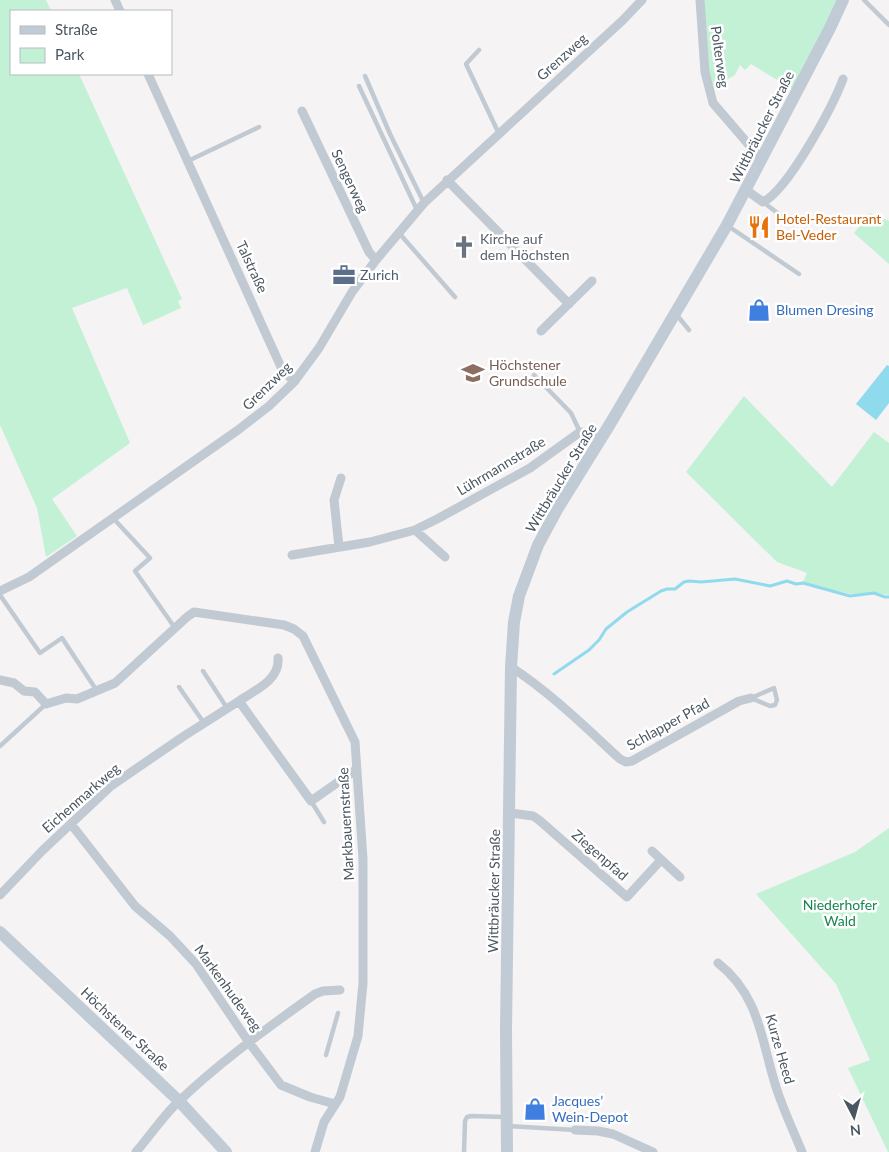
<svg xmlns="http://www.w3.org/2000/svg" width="889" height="1152" font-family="Lato,sans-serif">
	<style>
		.green { fill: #c3f1d5 }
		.water { fill: #90daee }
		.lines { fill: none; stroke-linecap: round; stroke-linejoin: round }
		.stream { stroke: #90daee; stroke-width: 3 }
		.service { stroke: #c1cad2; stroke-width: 4.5 }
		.minor { stroke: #c1cad2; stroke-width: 9 }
		.secondary { stroke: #c1cbd6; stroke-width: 12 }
		.labels { text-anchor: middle; stroke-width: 5; stroke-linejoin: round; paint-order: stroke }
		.street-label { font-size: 14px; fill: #4a5661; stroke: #fff }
		.food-label { font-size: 14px; fill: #c56008; stroke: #fff; text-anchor: start }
		.worship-label { font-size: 14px; fill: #5b616d; stroke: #fff; text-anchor: start }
		.service-label { font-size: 14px; fill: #4e5e75; stroke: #fff; text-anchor: start }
		.shop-label { font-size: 14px; fill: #366cbe; stroke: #fff; text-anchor: start }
		.education-label { font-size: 14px; fill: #785e54; stroke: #fff; text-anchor: start }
		.park-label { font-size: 14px; fill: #17864f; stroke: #fff }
	</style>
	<rect width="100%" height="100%" fill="#f5f3f3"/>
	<path class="green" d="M0 0H46L51 11H11V74H79L182 299 178 301 181 308 143 325 127 288 72 308 130 443 52 499 77 536 46 557 37 508 0 425Z
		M703 0H841L797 92 751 64 745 70 740 65 735 75 712 88 707 65Z
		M870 213 889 221V264L854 233Z
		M744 396 832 487 874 432 889 443V595L876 593 852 594 802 584 807 573 777 562 686 472Z
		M889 828V1152H888L848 1068 870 1060 836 984 756 894 855 852Z"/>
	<path class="water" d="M887 365 889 366V403L876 420 856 404Z"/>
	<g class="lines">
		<path class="stream" d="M554 674 589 650 599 640 606 629 627 612 661 591 667 589H675L684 582 689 581 701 582 735 579 770 586 787 581 796 584 803 583 850 596 874 593 885 597H889"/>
		<path class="service" d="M864 0 889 25
			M479 50 466 64 499 134
			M365 76 390 134 424 203
			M359 86 417 210
			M188 161 259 127
			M763 202 792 224
			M728 226 799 274
			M399 233 455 297
			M676 314 689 330
			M534 375 571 413 580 432
			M113 518 150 558 135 571 175 628
			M0 595 40 653 62 638 97 691
			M203 671 227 708
			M179 687 204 723
			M774 688 777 700 775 705 770 706 751 698Z
			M0 746 46 704
			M311 801 324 822
			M326 1055 338 1013
			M507 1126 575 1130
			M464 1152 465 1121 467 1117 471 1116 505 1117"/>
		<path class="minor" d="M115 0 120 11
			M700 0 705 72 713 103 762 160
			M148 74 281 367 294 382
			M302 111 369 252 376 260
			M447 180 569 304
			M746 190 763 202C788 190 833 106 843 79
			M541 331 592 281
			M415 530 445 557
			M339 547 334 500 341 478
			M292 555 370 542 415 530 439 518 530 468 580 432 589 433 601 439
			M0 591 29 577 238 430 269 406 294 382 319 348 352 292 376 260 424 203 623 20 642 0
			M511 667C551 693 585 727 620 759L626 762 632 761 739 701 751 698
			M0 680 14 683 24 691 35 692 46 704 66 698 77 699 115 683 187 617 194 612 284 625 294 629 303 636 355 742 363 859V983L358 1036 340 1097 324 1122 315 1152
			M239 701C255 690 280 680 278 658
			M510 813 533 816 539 820 627 897 661 860
			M71 824 135 906 170 936 196 964 248 1041 281 1085 310 1097 335 1104
			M652 851 680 877
			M0 895 42 851 111 786 184 736 239 701 311 801 357 769
			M718 963C760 996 761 1040 776 1087 783 1109 793 1130 802 1152
			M575 1130 598 1131 613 1134 653 1152
			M136 1152C149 1137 161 1119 175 1105 218 1063 266 1029 315 994L323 991 340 990"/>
		<path class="secondary" d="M0 932 179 1101 226 1152
			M507 1152 506 1030 511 667 514 622 519 596 538 545 558 508 610 424 727 225 830 28 843 0"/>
	</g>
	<defs>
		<symbol id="restaurant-bare" viewBox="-9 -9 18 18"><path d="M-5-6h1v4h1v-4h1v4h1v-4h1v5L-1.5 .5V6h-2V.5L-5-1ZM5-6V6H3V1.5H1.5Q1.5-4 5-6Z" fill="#e8710a" stroke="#fff" stroke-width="2.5" paint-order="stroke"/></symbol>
		<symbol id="church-bare" viewBox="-9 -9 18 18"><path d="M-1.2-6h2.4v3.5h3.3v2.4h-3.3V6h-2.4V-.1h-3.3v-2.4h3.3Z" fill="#6b7280" stroke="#fff" stroke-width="2.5" paint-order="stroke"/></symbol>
		<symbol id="office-bare" viewBox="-9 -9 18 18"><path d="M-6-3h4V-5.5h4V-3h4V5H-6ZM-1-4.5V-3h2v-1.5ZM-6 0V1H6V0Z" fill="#5c6f8a" stroke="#fff" stroke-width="2.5" paint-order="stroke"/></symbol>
		<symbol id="shop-bare" viewBox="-9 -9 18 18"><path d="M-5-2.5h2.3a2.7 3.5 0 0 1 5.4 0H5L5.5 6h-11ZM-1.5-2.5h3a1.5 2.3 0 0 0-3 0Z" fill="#3f7fe0" stroke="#fff" stroke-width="2.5" paint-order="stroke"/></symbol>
		<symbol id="school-bare" viewBox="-9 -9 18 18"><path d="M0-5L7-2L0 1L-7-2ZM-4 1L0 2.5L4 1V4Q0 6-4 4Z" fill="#8d6e63" stroke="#fff" stroke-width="2.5" paint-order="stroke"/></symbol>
	</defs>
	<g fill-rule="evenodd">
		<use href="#restaurant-bare" x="743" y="211" width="32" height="32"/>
		<use href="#church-bare" x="448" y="231" width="32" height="32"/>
		<use href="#office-bare" x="328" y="259" width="32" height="32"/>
		<use href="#shop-bare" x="743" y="294" width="32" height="32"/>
		<use href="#school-bare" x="457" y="357" width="32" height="32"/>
		<use href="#shop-bare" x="519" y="1093" width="32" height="32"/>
	</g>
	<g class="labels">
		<g class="street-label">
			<text transform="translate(562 57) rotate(-42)" y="5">Grenzweg</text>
			<text transform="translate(720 57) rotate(82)" y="5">Polterweg</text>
			<text transform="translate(762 127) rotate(-63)" y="5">Wittbräucker Straße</text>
			<text transform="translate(350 181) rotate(65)" y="5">Sengerweg</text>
			<text transform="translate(252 267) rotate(65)" y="5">Talstraße</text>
			<text transform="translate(267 386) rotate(-44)" y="5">Grenzweg</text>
			<text transform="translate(501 466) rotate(-31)" y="5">Lührmannstraße</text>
			<text transform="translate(561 478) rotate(-59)" y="5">Wittbräucker Straße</text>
			<text transform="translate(668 724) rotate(-29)" y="5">Schlapper Pfad</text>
			<text transform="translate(81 798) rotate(-41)" y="5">Eichenmarkweg</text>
			<text transform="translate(346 824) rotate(-93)" y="5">Markbauernstraße</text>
			<text transform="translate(600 855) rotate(41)" y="5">Ziegenpfad</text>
			<text transform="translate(494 891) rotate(-89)" y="5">Wittbräucker Straße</text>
			<text transform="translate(228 988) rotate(54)" y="5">Markenhudeweg</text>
			<text transform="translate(125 1029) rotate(43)" y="5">Höchstener Straße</text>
			<text transform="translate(780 1049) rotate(74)" y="5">Kurze Heed</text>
		</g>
		<g class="food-label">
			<text x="776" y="224">Hotel-Restaurant<tspan x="776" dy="16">Bel-Veder</tspan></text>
		</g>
		<g class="worship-label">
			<text x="480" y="244">Kirche auf<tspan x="480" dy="16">dem Höchsten</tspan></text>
		</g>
		<g class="service-label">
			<text x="360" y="280">Zurich</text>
		</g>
		<g class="shop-label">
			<text x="776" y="315">Blumen Dresing</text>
			<text x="552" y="1106">Jacques’<tspan x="552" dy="16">Wein-Depot</tspan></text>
		</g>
		<g class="education-label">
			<text x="489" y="370">Höchstener<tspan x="489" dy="16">Grundschule</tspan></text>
		</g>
		<g class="park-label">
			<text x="840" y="910">Niederhofer<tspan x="840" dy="16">Wald</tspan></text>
		</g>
	</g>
	<rect x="10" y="10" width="162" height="65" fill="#ffffff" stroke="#b7bbc0"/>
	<rect x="20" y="26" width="25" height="8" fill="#c1cbd6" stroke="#b7bbc0"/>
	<text x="55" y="35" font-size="15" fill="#4a5661">Straße</text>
	<rect x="20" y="48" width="25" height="15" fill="#c3f1d5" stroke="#b7bbc0"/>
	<text x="55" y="60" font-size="15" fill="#4a5661">Park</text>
	<g transform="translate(854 1117) rotate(174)" stroke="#ffffff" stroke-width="4" paint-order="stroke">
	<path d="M0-4L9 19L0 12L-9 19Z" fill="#4a5661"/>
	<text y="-8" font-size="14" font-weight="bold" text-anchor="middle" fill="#4a5661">N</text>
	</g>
</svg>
